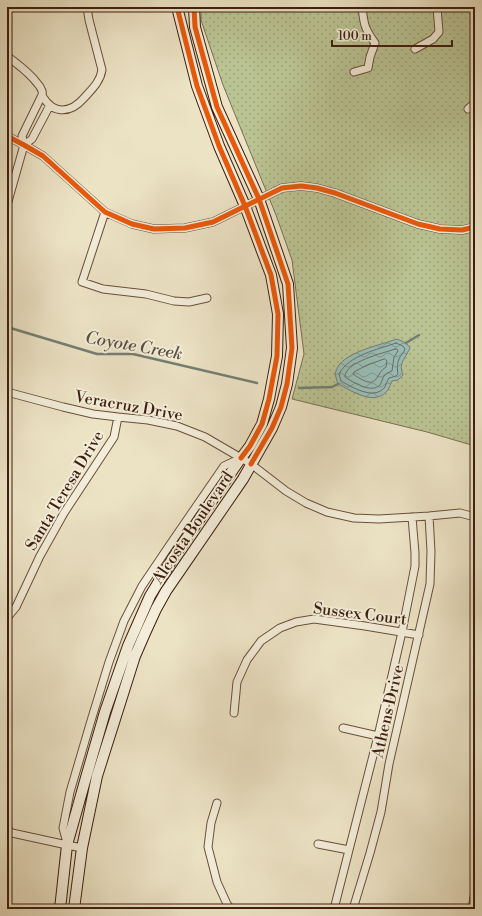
<svg xmlns="http://www.w3.org/2000/svg" width="482" height="916" font-family="'Libre Bodoni',serif">
	<style>
		.grass { fill: url(#grass-dots); stroke: #7c7051 }
		.water { fill: url(#water-waves); stroke: #747e74 }
		.lines { fill: none; stroke-linecap: round; stroke-linejoin: round }
		.shore { stroke: #6b6e64; stroke-width: 1 }
		.stream { stroke: #747e74; stroke-width: 2.5 }
		.street-casing { stroke: #694f3c; stroke-width: 9 }
		.secondary-casing { stroke: #3d1e0f; stroke-width: 12 }
		.street { stroke: #f3edd9; stroke-width: 7 }
		.secondary { stroke: #f3edd9; stroke-width: 10 }
		.cycleway-casing { stroke: #f3edd9; stroke-width: 8 }
		.cycleway { stroke: #e8590c; stroke-width: 5 }
		.labels { text-anchor: middle; stroke-width: 4; stroke-linejoin: round; paint-order: stroke }
		.street-label { font-size: 16px; fill: #3d1e0f; stroke: #f3edd9 }
		.water-label { font-size: 17px; font-style: italic; fill: #594e42; stroke: #f3edd9 }
	</style>
	<defs>
		<pattern id="grass-dots" width="8" height="8" patternUnits="userSpaceOnUse"><rect width="8" height="8" fill="#bac393"/><path d="M2 2h.1M6 6h.1" fill="none" stroke="#a1a77e" stroke-width="1.8" stroke-linecap="round"/></pattern>
		<pattern id="water-waves" width="16" height="10" patternUnits="userSpaceOnUse"><rect width="16" height="10" fill="#99beb8"/><path d="M0 5q4-4 8 0t8 0" fill="none" stroke="#7e9a94"/></pattern>
	</defs>
	<rect width="100%" height="100%" fill="#ece3c5"/>
	<filter id="stains"><feTurbulence type="fractalNoise" baseFrequency=".005" numOctaves="4"/><feColorMatrix values="0 0 0 0 .2 0 0 0 0 .09 0 0 0 0 .02 0 0 0 .5 -.17"/></filter>
	<radialGradient id="worn" r=".72"><stop offset=".6" stop-color="#630" stop-opacity="0"/><stop offset="1" stop-color="#630" stop-opacity=".3"/></radialGradient>
	<path class="grass" d="M201 7H475V446L427 432 292 399 304 354 292 260 276 215 223 85 201 20Z"/>
	<path class="water" d="M397 339 406 343 410 348C405 359 398 363 403 375L398 380 392 381C391 384 389 387 388 390 375 407 352 391 338 384L335 374C336 371 337 368 339 365 350 351 380 345 397 339Z"/>
	<g class="lines">
		<path class="shore" d="M396 343 403 346 405 349C404 352 402 354 400 357 397 362 397 369 398 374L396 376 389 378C387 381 386 384 385 387 374 401 352 387 341 381L339 374C349 355 377 350 396 343Z
			M395 349H397L398 351 394 357 392 371C389 372 386 374 384 376 382 379 382 382 380 385 371 394 353 382 345 377 344 362 384 353 395 349Z
			M385 359 387 361 386 367C380 371 380 374 376 379 371 387 359 378 353 374L354 372 365 366Z"/>
		<path class="stream" d="M7 327 97 354H133L257 383
			M406 343 419 335
			M299 388 332 387 338 384"/>
		<defs>
			<path id="street" d="M415 49 433 39 439 32 437 7
				M7 56C17 64 29 72 37 83 39 85 41 88 42 91 43 95 41 93 43 97 54 115 71 113 84 98 92 89 100 82 102 70L89 20 87 7
				M354 72 368 68 370 57 375 43C364 28 364 24 362 7
				M468 109 475 103
				M7 136 24 145 43 156 105 212 132 224 154 229 185 228 213 222 282 188 301 186 317 188 335 193 418 224 440 229 462 230 475 227
				M24 145 32 139 50 105
				M7 205 24 145 22 136 42 95
				M105 212 82 282 103 289 146 294 174 301 189 302 207 298
				M7 392 63 407 93 414 118 417 148 420 177 426 205 437 241 458 251 464 286 491 306 503 327 512 354 518 379 519 429 516 460 513 475 517
				M7 618 16 607 40 556 64 513 114 437 118 417
				M234 713 237 682 247 660 261 641 280 628 296 622 314 619 365 626 419 635
				M343 728 378 736
				M217 803 211 823 208 847 217 882 227 904 231 909
				M7 829 12 833 67 845 82 848
				M67 843 63 828 70 792 90 724 109 662 124 621 142 586 169 546 224 466 239 459
				M318 844 349 850
				M334 909 378 736 402 632 415 566V553L412 517
				M353 909 370 853 381 812 389 764 430 584 431 551 429 516
				M472 909 475 891"/>
			<path id="secondary" d="M60 909 67 845 85 781 105 712 128 646 150 596 173 558 241 458 250 446 262 424 269 399 277 356 278 314 271 275 245 206 219 146 197 86 177 7
				M74 909 82 848 97 776 135 656 145 633 156 609 166 591 243 479 272 428 281 407 287 384 292 348 288 284 259 199 217 107 195 27 194 7"/>
		</defs>
		<use href="#street" class="street-casing"/>
		<use href="#secondary" class="secondary-casing"/>
		<use href="#street" class="street"/>
		<use href="#secondary" class="secondary"/>
		<defs>
			<path id="cycleway" d="M177 7 197 86 219 146 245 206 271 275 278 314 277 356 269 399 262 424 250 446 241 458
				M194 7 195 27 217 107 259 199 288 284 292 348 287 384 281 407 272 428 251 464
				M7 136 24 145 43 156 105 212 132 224 154 229 185 228 213 222 282 188 301 186 317 188 335 193 418 224 440 229 462 230 475 227"/>
		</defs>
		<use href="#cycleway" class="cycleway-casing"/>
		<use href="#cycleway" class="cycleway"/>
	</g>
	<g class="labels">
		<g class="street-label">
			<text transform="translate(129 405) rotate(10)" y="6">Veracruz Drive</text>
			<text transform="translate(64 490) rotate(-59)" y="6">Santa Teresa Drive</text>
			<text transform="translate(192 527) rotate(-56)" y="6">Alcosta Boulevard</text>
			<text transform="translate(360 613) rotate(7)" y="6">Sussex Court</text>
			<text transform="translate(387 711) rotate(-77)" y="6">Athens Drive</text>
		</g>
		<g class="water-label">
			<text transform="translate(134 345) rotate(10)" y="6">Coyote Creek</text>
		</g>
	</g>
	<rect width="482" height="916" fill="none" stroke="#ece3c5" stroke-width="24"/>
	<rect x="8" y="8" width="466" height="900" fill="none" stroke="#3d1e0f" stroke-width="2"/>
	<rect x="12" y="12" width="458" height="892" fill="none" stroke="#3d1e0f"/>
	<path d="M332 40v6h120v-6" fill="none" stroke="#3d1e0f" stroke-width="2"/>
	<text x="338" y="40" font-size="12" fill="#3d1e0f" stroke="#f3edd9" stroke-width="3" paint-order="stroke">100 m</text>
	<rect width="100%" height="100%" filter="url(#stains)"/>
	<rect width="100%" height="100%" fill="url(#worn)"/>
</svg>
